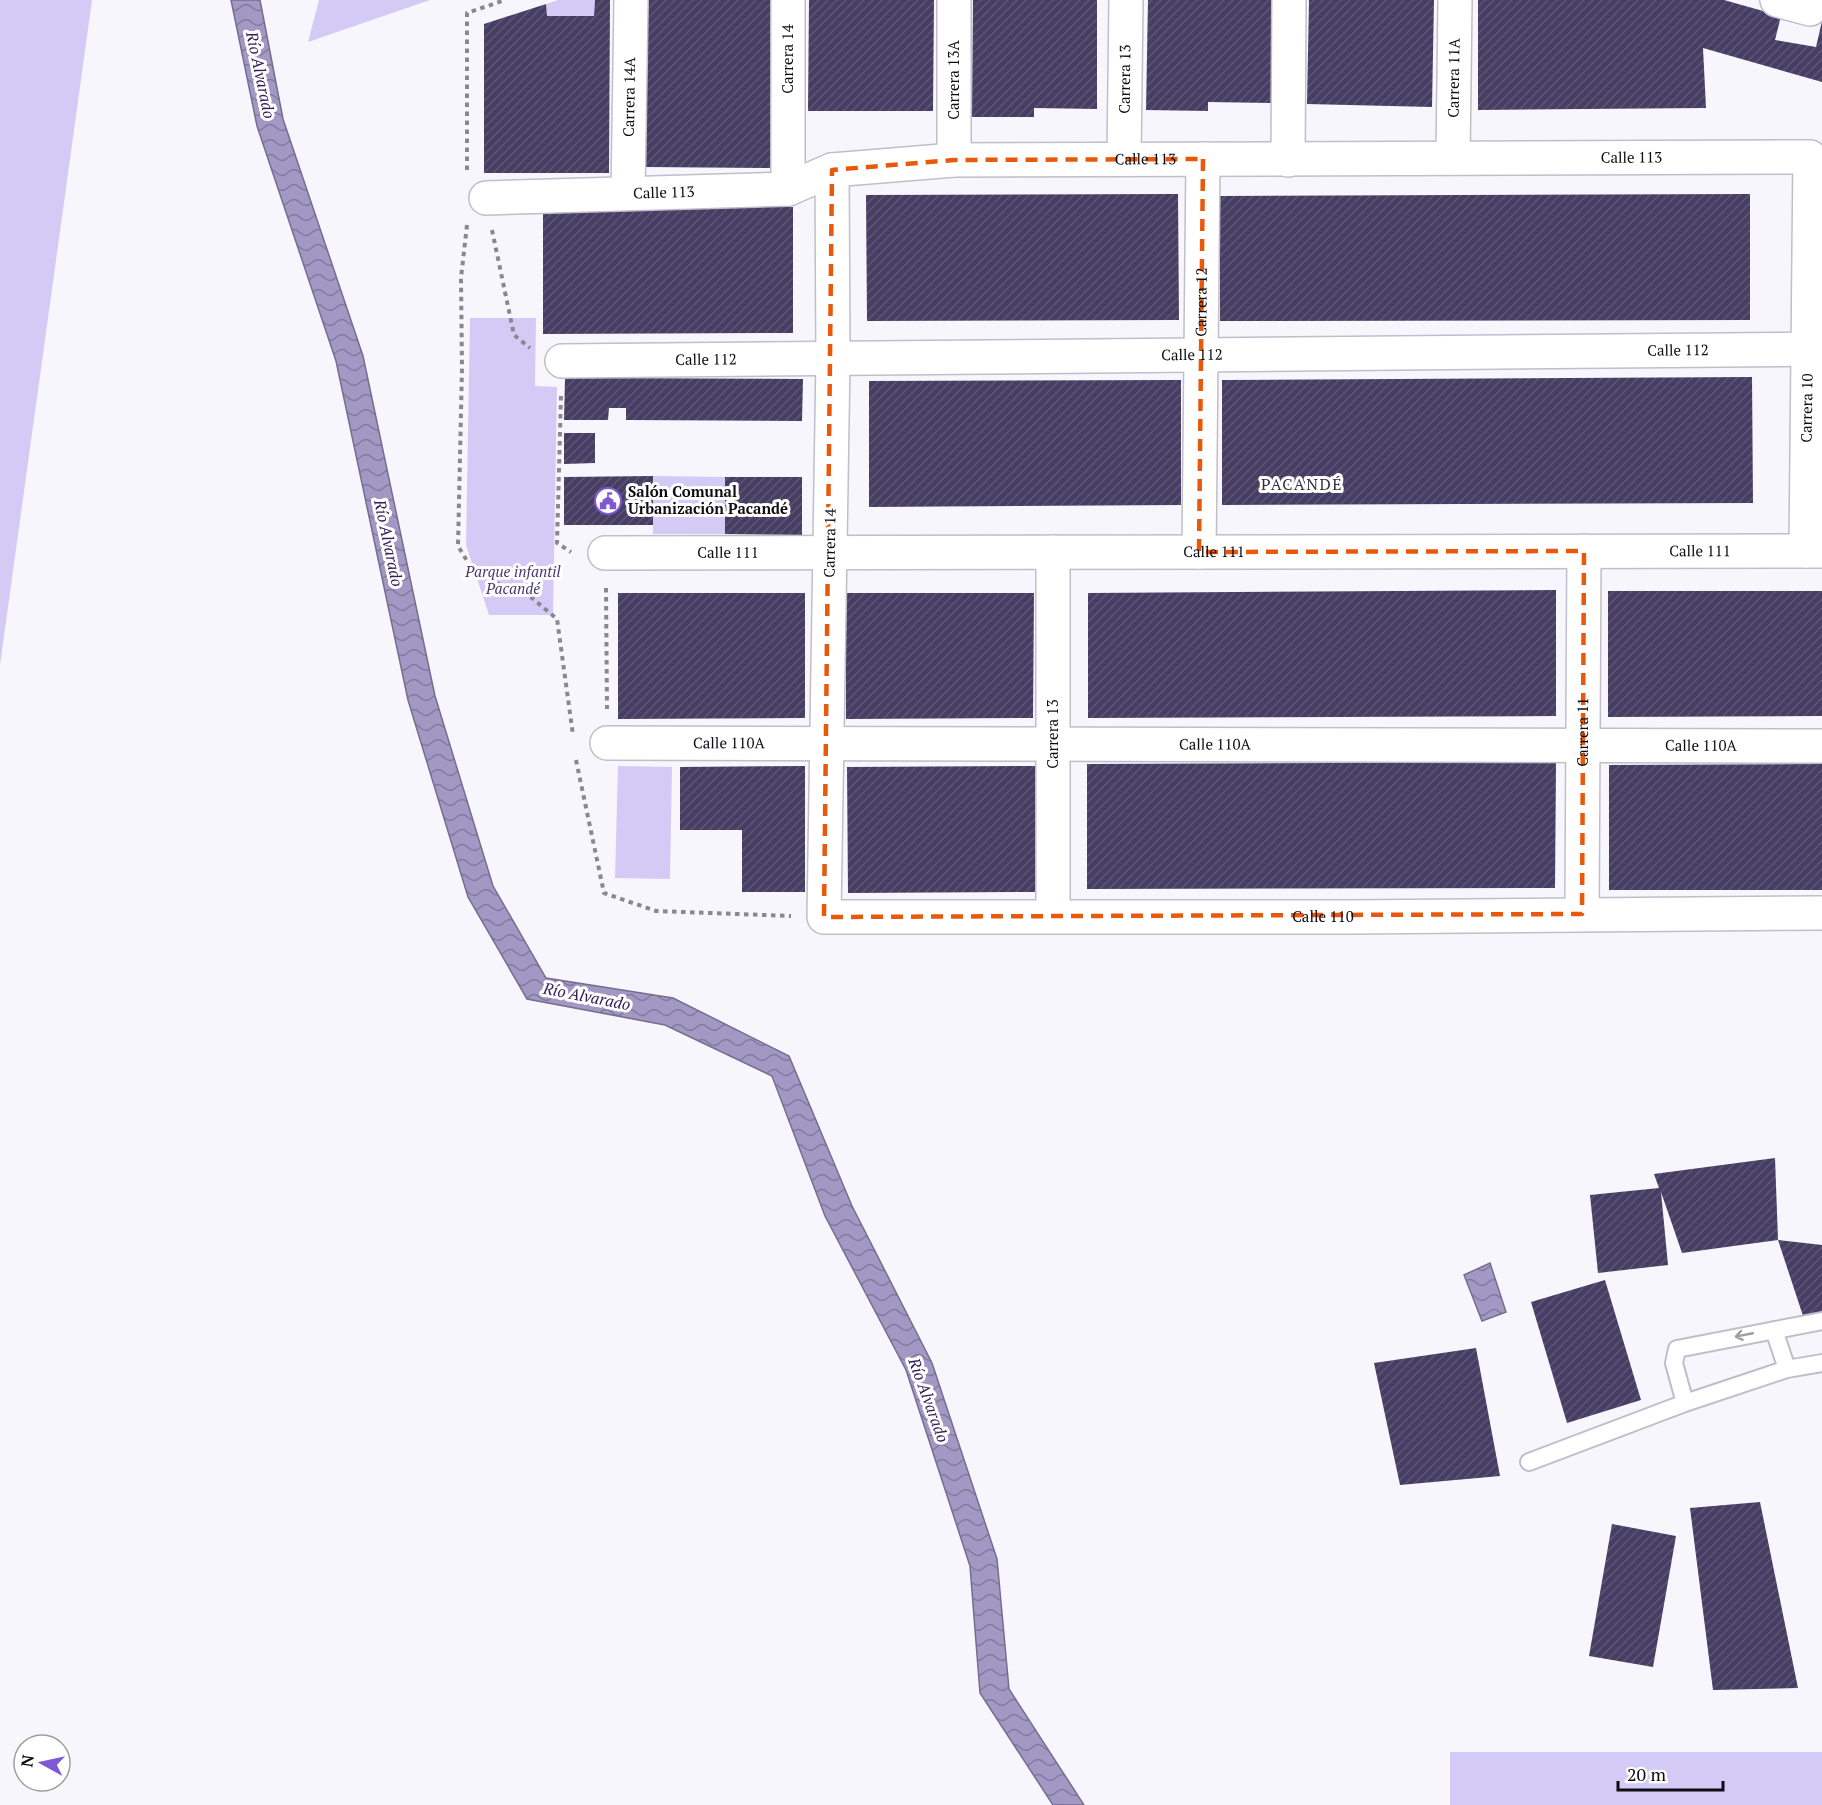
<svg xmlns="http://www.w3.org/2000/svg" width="1822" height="1805" font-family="'PT Serif',serif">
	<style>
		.green { fill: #d3cbf6 }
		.water { fill: url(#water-waves); stroke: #756e8e; stroke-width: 1.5 }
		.building { fill: url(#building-hatch) }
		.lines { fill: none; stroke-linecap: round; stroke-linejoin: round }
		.lane-casing { stroke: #c0beca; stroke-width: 20 }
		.street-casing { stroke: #c0beca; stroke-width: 36 }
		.path { stroke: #89888e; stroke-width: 4; stroke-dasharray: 4.5 4.5; stroke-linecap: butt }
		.lane { stroke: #fff; stroke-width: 16 }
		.street { stroke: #fff; stroke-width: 33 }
		.oneway { stroke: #9e9e9f }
		.marked { fill: none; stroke: #e8590c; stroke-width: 4.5; stroke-dasharray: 12 8; stroke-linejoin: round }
		.labels { text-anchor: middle; stroke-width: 6; stroke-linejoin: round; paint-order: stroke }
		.street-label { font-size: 15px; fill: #0d0c10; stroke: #fff }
		.poi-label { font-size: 15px; font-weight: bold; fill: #0d0c10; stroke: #fff; text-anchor: start }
		.park-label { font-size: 15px; font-style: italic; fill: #473770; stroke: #fff }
		.water-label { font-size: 16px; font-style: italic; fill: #312057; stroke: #fff }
		.neighbourhood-label { font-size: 16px; letter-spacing: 1.5px; fill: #312f39; stroke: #fff }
	</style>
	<defs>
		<pattern id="water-waves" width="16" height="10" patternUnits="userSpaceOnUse" patternTransform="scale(1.5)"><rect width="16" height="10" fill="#a198c4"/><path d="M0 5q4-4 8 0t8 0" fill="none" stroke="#827a9e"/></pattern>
		<pattern id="building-hatch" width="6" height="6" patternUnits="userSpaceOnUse" patternTransform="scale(1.5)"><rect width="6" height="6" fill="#473e64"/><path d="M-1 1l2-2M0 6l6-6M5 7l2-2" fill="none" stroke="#5d5675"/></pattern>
	</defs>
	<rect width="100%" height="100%" fill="#f7f6fd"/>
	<path class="green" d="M0 0H92L0 665Z
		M319 0H430L308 42Z
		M558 0H595L594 16H547L546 4Z
		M470 318H536L535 386 557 387 553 615H489L466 545Z
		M653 476 725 477V534H653Z
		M618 766 672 767 670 879 615 878Z
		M1450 1752H1822V1805H1450Z"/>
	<path class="water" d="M231 0H260L283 119 363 356 435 696 493 886 546 978 673 998 789 1056 852 1206 932 1363 997 1559 1009 1689 1084 1805H1053L980 1693 970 1566 906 1370 825 1216 772 1076 665 1025 527 999 468 897 408 700 336 361 257 126Z
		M1490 1263 1506 1312 1482 1321 1464 1275Z"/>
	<path class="building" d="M595 0H610L609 173H484V24L546 4 547 16H594Z
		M646 0H771L770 168 645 167Z
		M809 0H934L933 111H808Z
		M973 0H1097V109L1034 108V117H972Z
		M1148 0H1273L1271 103 1208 102V111L1146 110Z
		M1309 0H1434L1432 107 1307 104Z
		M1478 0H1724L1781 16 1775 40 1816 47 1822 21V82L1703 48 1706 108 1478 110Z
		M1178 194 1179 320 867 321 866 195Z
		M1750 194V320L1220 321V196Z
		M793 207V333L543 334V208Z
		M1752 377 1753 503 1222 505V380Z
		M565 378 803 379 802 421 626 420V408H609L608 420H564Z
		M1181 380V505L869 507V381Z
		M564 433H595V463L564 464Z
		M653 476V525H564V477Z
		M725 477H802V535L725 534Z
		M1556 590V716L1088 718V593Z
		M1608 591H1822V716L1608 717Z
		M618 593H805V718L618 719Z
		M846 593H1034L1033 718 846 719Z
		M1556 762 1555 888 1087 889V764Z
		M1822 764V890H1609V765Z
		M805 766V892H742V830H680V767Z
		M1035 766V892L848 893 847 767Z
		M1775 1158 1778 1240 1682 1253 1661 1192 1668 1265 1598 1273 1590 1195 1659 1188 1654 1174Z
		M1778 1240 1822 1245V1319L1805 1322Z
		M1605 1280 1641 1400 1567 1423 1531 1302Z
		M1476 1348 1500 1476 1400 1485 1374 1363Z
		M1760 1502 1798 1688 1713 1690 1690 1508Z
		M1612 1524 1676 1536 1653 1667 1589 1656Z"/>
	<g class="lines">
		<defs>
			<path id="lane" d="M1774 1330 1787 1369
				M1685 1403 1674 1363 1677 1349 1822 1321
				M1529 1462 1685 1403 1787 1369 1822 1363"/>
			<g id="street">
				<path d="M788 0V189"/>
				<path d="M1777 0 1810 9 1811 0"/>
				<path id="s1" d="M1453 158 1455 0"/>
				<path id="s2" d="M1124 159 1126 0"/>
				<path d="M954 160V0"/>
				<path d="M1288 160 1289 0"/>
				<path id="s3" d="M832 170 833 359 824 917H1350L1822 913"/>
				<path id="s4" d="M628 193 631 0"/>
				<path id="s5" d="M486 198 788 189 832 170 954 160 1810 157 1806 551"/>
				<path id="s6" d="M562 361 1822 349"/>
				<path d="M1053 552V916"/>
				<path id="s7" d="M1199 552 1203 159"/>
				<path id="s8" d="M605 553 1822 551"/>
				<path id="s9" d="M607 743 1822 746"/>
				<path id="s10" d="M1582 914 1584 551"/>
			</g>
		</defs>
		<use href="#lane" class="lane-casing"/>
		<use href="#street" class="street-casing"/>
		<path class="path" d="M467 170V13L505 0
			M467 225 461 278 462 368 458 546 475 574 532 598 557 619 573 735
			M492 230 514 335 530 348
			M561 396 557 543 571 552
			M606 588 607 709
			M576 760 604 893 656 911 791 916"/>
		<use href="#lane" class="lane"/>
		<use href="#street" class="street"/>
	</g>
	<defs><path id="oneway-shaft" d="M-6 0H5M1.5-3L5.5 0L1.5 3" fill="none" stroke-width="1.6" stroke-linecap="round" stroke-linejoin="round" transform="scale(1.5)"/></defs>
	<use class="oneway" href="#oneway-shaft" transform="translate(1744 1335) rotate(169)"/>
	<path class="marked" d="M1203 159 1199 552 1584 551 1582 914 824 917 832 170 954 160Z"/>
	<defs>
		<symbol id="civic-ring" viewBox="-11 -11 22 22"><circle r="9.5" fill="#fff" stroke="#7f59d3" stroke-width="1.5"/><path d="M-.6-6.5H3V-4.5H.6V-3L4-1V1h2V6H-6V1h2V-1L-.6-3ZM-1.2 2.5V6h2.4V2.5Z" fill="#7f59d3"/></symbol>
	</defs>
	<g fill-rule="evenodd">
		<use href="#civic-ring" x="593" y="486" width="30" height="30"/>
	</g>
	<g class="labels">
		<g class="street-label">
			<text transform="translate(788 59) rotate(-90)" y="5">Carrera 14</text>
			<text dy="5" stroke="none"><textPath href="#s1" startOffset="80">Carrera 11A</textPath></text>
			<text transform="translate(954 80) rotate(-90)" y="5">Carrera 13A</text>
			<text dy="5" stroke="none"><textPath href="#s2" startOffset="80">Carrera 13</textPath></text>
			<text dy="5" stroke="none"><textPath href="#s4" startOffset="96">Carrera 14A</textPath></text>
			<text dy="5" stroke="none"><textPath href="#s5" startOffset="1150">Calle 113</textPath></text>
			<text dy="5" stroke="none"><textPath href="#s5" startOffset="664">Calle 113</textPath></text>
			<text dy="5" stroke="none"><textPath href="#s5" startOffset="178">Calle 113</textPath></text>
			<text dy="5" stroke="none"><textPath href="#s7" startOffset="250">Carrera 12</textPath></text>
			<text dy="5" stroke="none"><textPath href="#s6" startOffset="1116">Calle 112</textPath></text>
			<text dy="5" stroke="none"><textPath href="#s6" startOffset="630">Calle 112</textPath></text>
			<text dy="5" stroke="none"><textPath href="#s6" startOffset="144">Calle 112</textPath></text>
			<text transform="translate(1807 408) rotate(-89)" y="5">Carrera 10</text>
			<text transform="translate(830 543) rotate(-89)" y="5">Carrera 14</text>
			<text dy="5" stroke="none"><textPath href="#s8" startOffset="1095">Calle 111</textPath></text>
			<text dy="5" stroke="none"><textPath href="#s8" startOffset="123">Calle 111</textPath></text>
			<text dy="5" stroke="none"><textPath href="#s8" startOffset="609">Calle 111</textPath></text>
			<text dy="5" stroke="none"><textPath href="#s10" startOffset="182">Carrera 11</textPath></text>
			<text transform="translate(1053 734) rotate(-90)" y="5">Carrera 13</text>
			<text dy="5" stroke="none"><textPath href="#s9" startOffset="122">Calle 110A</textPath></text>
			<text dy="5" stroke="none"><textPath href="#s9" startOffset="608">Calle 110A</textPath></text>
			<text dy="5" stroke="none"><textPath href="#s9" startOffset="1094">Calle 110A</textPath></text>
			<text dy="5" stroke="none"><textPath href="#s3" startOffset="1246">Calle 110</textPath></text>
		</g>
		<g class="poi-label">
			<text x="628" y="497">Salón Comunal<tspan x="628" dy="17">Urbanización Pacandé</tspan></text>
		</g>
		<g class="park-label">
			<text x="513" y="577">Parque infantil<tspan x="513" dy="17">Pacandé</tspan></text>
		</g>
		<g class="water-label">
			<text transform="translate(261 75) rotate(78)" y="6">Río Alvarado</text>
			<text transform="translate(389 543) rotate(78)" y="6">Río Alvarado</text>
			<text transform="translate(587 996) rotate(11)" y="6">Río Alvarado</text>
			<text transform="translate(929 1400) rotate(70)" y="6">Río Alvarado</text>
		</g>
		<g class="neighbourhood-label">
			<text x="1302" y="490">PACANDÉ</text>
		</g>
	</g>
	<g transform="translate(42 1763) rotate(278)"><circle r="28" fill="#ffffff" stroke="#9e9e9f" stroke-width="1.5"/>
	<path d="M0-4.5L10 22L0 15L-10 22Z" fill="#7f59d3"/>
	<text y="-9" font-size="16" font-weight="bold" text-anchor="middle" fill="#0d0c10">N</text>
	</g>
	<path d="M1618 1781v9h105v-9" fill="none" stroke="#0d0c10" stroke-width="3"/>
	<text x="1627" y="1781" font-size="18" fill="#0d0c10" stroke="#ffffff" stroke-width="4.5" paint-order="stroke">20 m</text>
</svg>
